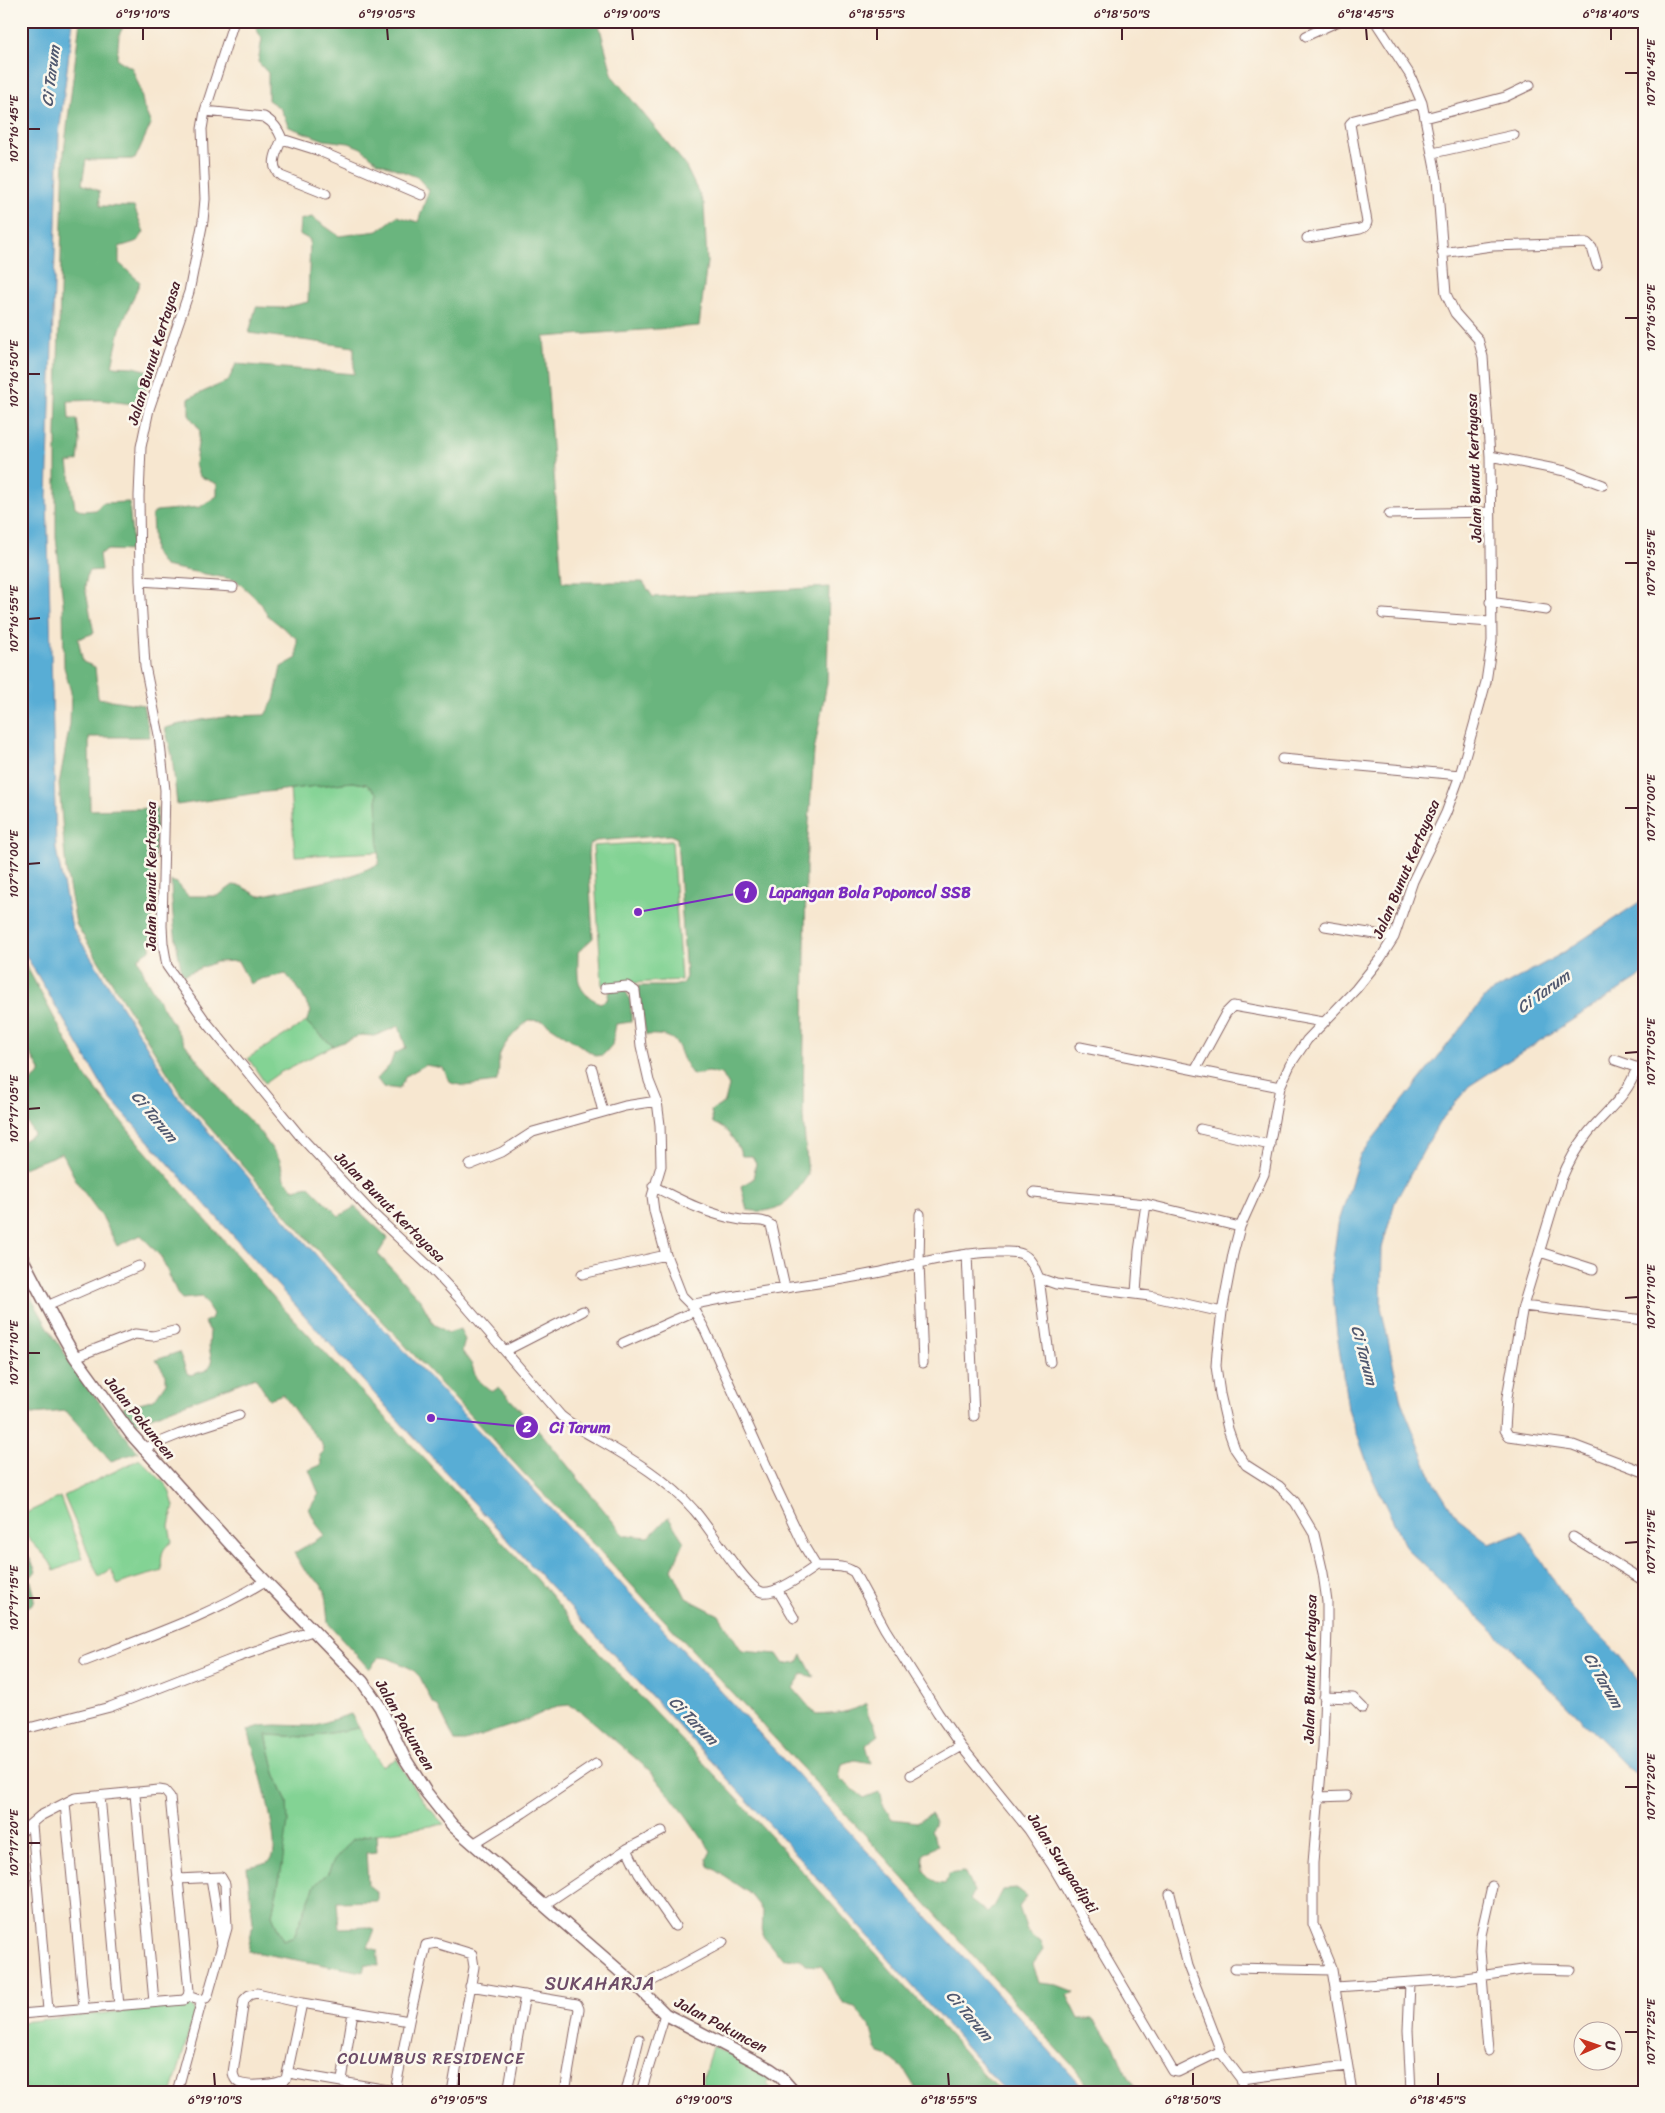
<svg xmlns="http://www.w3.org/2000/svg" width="1665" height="2113" font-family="Sriracha,sans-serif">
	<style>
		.green { fill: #83d394; stroke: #667960 }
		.forest { fill: #6ab57e; stroke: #5a6a54 }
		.water { fill: #59add5; stroke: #526680 }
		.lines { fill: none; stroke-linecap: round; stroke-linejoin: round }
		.minor-casing { stroke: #876565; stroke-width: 11 }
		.tertiary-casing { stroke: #876565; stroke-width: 14 }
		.minor { stroke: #fff; stroke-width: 9 }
		.tertiary { stroke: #fff; stroke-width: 11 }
		.ticks { fill: none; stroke: #4a1f2b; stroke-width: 2 }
		.labels { text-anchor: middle; stroke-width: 5; stroke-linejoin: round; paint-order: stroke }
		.street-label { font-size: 15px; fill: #4a1f2b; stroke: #fbf7ec }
		.water-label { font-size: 16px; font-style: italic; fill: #50586f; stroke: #fbf7ec }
		.neighbourhood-label { font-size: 16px; letter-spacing: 1px; fill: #6d4c68; stroke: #fbf7ec }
		.quarter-label { font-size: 18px; letter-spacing: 1px; fill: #6d4c68; stroke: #fbf7ec }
		.leader { fill: none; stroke: #7b2cbf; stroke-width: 2 }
		.callout-dot { fill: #7b2cbf; stroke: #fbf7ec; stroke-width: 2 }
		.mark-label { font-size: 15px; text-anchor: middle; font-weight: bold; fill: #fff }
		.callout-label { font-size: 16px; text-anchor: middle; font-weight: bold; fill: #7b2cbf; stroke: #fbf7ec; stroke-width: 5; stroke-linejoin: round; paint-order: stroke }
		.neatline { fill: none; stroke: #4a1f2b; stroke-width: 2 }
		.ticks-label { font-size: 12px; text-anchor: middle; fill: #4a1f2b }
	</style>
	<rect width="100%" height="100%" fill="#fbf7ec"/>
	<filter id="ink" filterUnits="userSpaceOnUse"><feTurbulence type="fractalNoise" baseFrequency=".02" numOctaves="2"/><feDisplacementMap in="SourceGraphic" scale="10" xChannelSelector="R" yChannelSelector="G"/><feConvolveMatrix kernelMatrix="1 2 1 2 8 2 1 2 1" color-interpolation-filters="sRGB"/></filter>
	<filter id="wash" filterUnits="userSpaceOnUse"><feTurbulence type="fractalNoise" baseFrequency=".0096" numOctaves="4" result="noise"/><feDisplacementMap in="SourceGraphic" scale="20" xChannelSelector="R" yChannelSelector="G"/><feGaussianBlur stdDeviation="1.12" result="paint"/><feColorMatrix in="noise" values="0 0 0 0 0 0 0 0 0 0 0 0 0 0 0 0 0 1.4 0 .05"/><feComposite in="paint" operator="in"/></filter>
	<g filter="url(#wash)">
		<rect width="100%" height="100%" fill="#f7e7d0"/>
		<path class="green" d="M352 782 366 784 377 793 379 852 295 856 290 789Z
			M672 841 681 980 602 985 593 846Z
			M306 1022 333 1046 279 1073 265 1083 248 1058Z
			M140 1459 166 1485 170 1493 174 1506 169 1526 172 1542C160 1549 161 1558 162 1571 147 1576 132 1578 118 1585L111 1569 99 1577 64 1496Z
			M60 1497 83 1558 54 1571C50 1552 11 1535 26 1513Z
			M359 1728 382 1766 397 1759C410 1783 424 1805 444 1824L363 1836 333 1862 328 1873 315 1885 294 1936 283 1940 272 1915 282 1866 287 1802 275 1773 266 1735 307 1737Z
			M183 2005H192L195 2011 172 2092H21V2022Z
			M712 2046 758 2067 773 2078 767 2084 774 2092H700Z"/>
		<path class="forest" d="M80 21H126L119 35 117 59 132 68 140 88 144 108 151 124 135 159 86 160 82 184 99 191 100 206 134 207 144 232 138 241 119 247V263L140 282 120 329 112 366 134 367 150 371 141 405 100 400 68 401 69 419H77L80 441 78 461 68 463 75 507 83 511 96 510 102 503 129 502 133 551 108 550 99 554 101 570 88 571 85 587 94 633 78 639 83 662 95 667 98 698 143 705 150 737H89L90 810 157 808 151 939 150 950 138 958 147 981 185 1044 229 1100 257 1128 280 1160 284 1179 294 1189 309 1186 339 1216 355 1207 388 1238 378 1254 421 1301 433 1323 448 1333 460 1329 465 1340 462 1351 472 1365 476 1378 492 1392 499 1387 542 1434 624 1535 649 1537 668 1517 684 1542 672 1569 686 1598 719 1615 742 1651 777 1654 784 1664 798 1662 802 1655 814 1677 802 1674 793 1688 816 1715C833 1714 852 1713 866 1703L868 1715 879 1735 866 1745 871 1763 855 1760 842 1764 839 1778 864 1798 879 1792 882 1803 892 1819 917 1822 931 1814 936 1822 930 1831 938 1845 923 1855 924 1871 936 1883 945 1884 949 1874 964 1872 974 1892 970 1900 987 1913 995 1905 1003 1890 1018 1889 1027 1896 1019 1907 1027 1931 1040 1942 1043 1950 1033 1964 1039 1983 1057 1985 1075 1992 1067 1995 1079 2019H1092L1114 2045 1123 2068 1138 2092H1093L1071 2064 858 1828 598 1549 529 1479 325 1259 182 1096 76 924 66 870 59 784 70 724 71 692 64 667 63 603 56 537V433L64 152Z
			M252 21H598L613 77 684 163 704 204 707 262 699 326 544 337 562 582H643L653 597 829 587 827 683 814 751 806 865 803 1117 808 1175C792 1199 779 1216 747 1210L741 1186 753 1179 756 1163 752 1156H742C737 1142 727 1128 713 1123L711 1111 725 1102 729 1086 722 1074 708 1072 693 1075C673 1051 688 1033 646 1035L638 986H673L682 984 686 977 677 838 670 835 596 841 589 845 588 854 593 938 578 952C578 978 574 991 600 1003L607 1000 609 991 625 990C632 1000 631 1011 631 1022L616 1024 612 1045 603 1055 596 1056 543 1021 529 1020C519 1029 505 1041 500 1054 497 1063 501 1073 496 1082L464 1086 451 1083 443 1068 425 1065 406 1076 399 1089 383 1087 377 1079 390 1065 394 1054 406 1048 399 1026 374 1036 361 1035 333 1046 306 1022 311 1012 300 991 286 974 261 979 250 984 238 961 216 962 183 975C175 944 172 913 171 881L177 883 188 896H218L233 885 241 886 259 896 350 876 379 864 377 793 366 784 352 782 258 793 177 805 172 755 165 728C202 718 227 716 265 715L274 700 281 667 297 658V639L267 615 261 603 236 580 164 566 154 552 152 516 156 511 200 507 217 496V484L199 476 195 464 200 430 189 415V398L228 381 236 364 354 374V347L249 333 256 307 282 308 308 302 310 240 299 234 300 220 312 217 339 236 378 231 397 216 418 222 429 190 417 177 378 162 361 148 349 143 324 140 289 127 280 108 268 100V73L258 62 262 39Z
			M21 956 86 1077 141 1146 284 1309 537 1579 599 1653 734 1795 1000 2092H918L903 2068 889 2057 880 2054 876 2048 870 2026 855 2007C833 2003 834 1981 821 1966L805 1965 800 1959 784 1958 776 1952 762 1935 763 1913 758 1904 749 1893 709 1866 707 1859 711 1851 685 1814 649 1770 582 1712 570 1705 557 1706 522 1722 465 1741H455L438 1707 432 1702 420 1677 412 1669 388 1658 379 1657 369 1669 328 1623 325 1591 322 1585 305 1571 294 1553 325 1535 317 1525 309 1509 319 1494 309 1470 321 1465 320 1455 324 1451 321 1442 302 1421 283 1394 269 1399 255 1377 133 1424 120 1408 151 1400 157 1396 166 1383V1375L156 1360 179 1352 187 1373 191 1375 207 1370 212 1363 209 1346 210 1331 204 1322 211 1319 213 1314 202 1297 182 1299 178 1295 161 1257 141 1235 117 1246 103 1218 78 1184 62 1153 21 1169V1142L34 1134 21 1112V1089L40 1074V1070L27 1048 21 1049Z
			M21 1278C53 1343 93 1395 138 1452L111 1461 66 1411 21 1415Z
			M21 1541 36 1571 30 1578 35 1597 34 1603 21 1611Z
			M351 1714 359 1728 307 1737 266 1735 275 1773 287 1802 288 1822 282 1866 272 1915 283 1940 294 1936 315 1885 328 1873 333 1862 353 1839 376 1834 377 1852 366 1853 368 1885 377 1892V1901L337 1902 339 1928 368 1927 375 1929 368 1947 377 1950 379 1965 365 1964 363 1972 248 1951 253 1923 247 1867C255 1865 266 1865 272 1858 282 1844 254 1751 248 1730L261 1726 276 1725 312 1726Z"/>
		<path class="water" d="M21 21H73L59 134 47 497 56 849 72 927 179 1098 339 1281 707 1676 1087 2092H1006L780 1836 407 1430 109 1097 21 947Z
			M1644 899V974L1469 1086 1439 1123 1395 1202 1382 1248 1381 1307 1401 1401 1432 1478 1457 1518 1490 1544 1523 1531 1569 1605 1618 1654 1644 1689V1783L1495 1633 1406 1548 1373 1479 1348 1409 1337 1334 1331 1273 1338 1225 1360 1155 1487 995 1561 954Z"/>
	</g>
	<g filter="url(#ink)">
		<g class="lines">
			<defs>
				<path id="minor" d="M234 21 205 111 202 129 205 199 203 221 189 292 149 409 141 447 139 496 140 581 145 666 159 735 165 790 162 926 163 943 167 966 204 1019 300 1136 370 1211 432 1269 459 1298 561 1416C573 1426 585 1432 599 1440 632 1459 669 1481 694 1510 708 1525 747 1589 762 1592 776 1595 804 1574 816 1566
					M1306 36 1339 21
					M205 111 264 117C274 123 278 129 282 139 277 151 268 166 281 176L326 194
					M1425 118 1505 97 1530 85
					M282 139 317 150 422 195
					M1433 153 1514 135
					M1307 238 1360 229 1365 227 1367 222 1350 124 1354 120 1422 103
					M1442 253 1492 246 1587 243 1592 248 1597 265
					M1490 456 1565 471 1603 485
					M1389 514 1490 512
					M140 581 233 587
					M1490 602 1546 610
					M1383 614 1490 622
					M1282 759 1460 775
					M1325 926 1394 937
					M605 988 627 986 635 991 641 1046 649 1081 657 1101 660 1125 661 1166 652 1196 654 1211 666 1255 682 1296 691 1305 705 1330 777 1489 804 1546 816 1566
					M1080 1047 1280 1087
					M1615 1060 1644 1070
					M1637 1067C1627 1098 1607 1109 1588 1133 1577 1147 1568 1163 1561 1180L1523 1306 1507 1397 1505 1430 1509 1436 1573 1445 1644 1472
					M592 1069 603 1112
					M1195 1070 1226 1013 1233 1006 1323 1022
					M1200 1129 1270 1145
					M470 1165 502 1152 533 1132 625 1106 657 1101
					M653 1186C682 1201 709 1215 741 1220 752 1222 762 1218 771 1225L785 1288
					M1034 1193 1146 1204 1240 1227
					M920 1214 919 1262 923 1363
					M1540 1252 1593 1269
					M967 1254 974 1416
					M582 1274 666 1255
					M1039 1278 1050 1362
					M1136 1293 1139 1251 1146 1204
					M691 1305C752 1291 815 1285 876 1273 917 1264 957 1252 1000 1252 1007 1252 1016 1251 1022 1254 1032 1258 1035 1270 1039 1278L1056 1284 1150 1296 1222 1312
					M47 1306 139 1266
					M1523 1306 1644 1320
					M623 1343 695 1311
					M505 1351 583 1311
					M75 1357 135 1334 153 1336 174 1331
					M143 1449 180 1434 239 1415
					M1573 1537 1644 1581
					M816 1566C830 1567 842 1564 854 1572L885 1629 938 1713 961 1746 1029 1830 1052 1865 1173 2071 1178 2072 1217 2053 1222 2054 1241 2079 1347 2066
					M777 1589 794 1618
					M85 1661C146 1637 209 1616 265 1581
					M1324 1697 1353 1698 1363 1708
					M21 1730 110 1707 238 1657 312 1631
					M911 1775 961 1746
					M135 1794 154 2002
					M100 1796 119 2006
					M1318 1797 1346 1796
					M65 1803 84 2008
					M32 1825 48 2010
					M21 1832 40 1816 75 1798 159 1790 165 1791 170 1797 171 1807 189 1991 188 1996 184 2000 21 2014
					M473 1844 523 1813 596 1764
					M627 1849 639 1874 675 1926
					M211 1878 222 1945
					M177 1879 221 1877 225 1884 227 1928 208 1995 206 1998 199 2000 188 1996
					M1170 1894 1188 1966 1222 2054
					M544 1905 627 1849 662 1831
					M1235 1968 1332 1970
					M1410 1983 1408 2030 1411 2092
					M470 1986 577 2004 579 2009 565 2092
					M1335 1987 1458 1979 1529 1969 1571 1970
					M639 1988 723 1942
					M302 2003 286 2079C277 2085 249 2087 239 2083 235 2081 234 2077 233 2073L244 2000 249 1995 257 1993 302 2003 409 2021 395 2091
					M409 2021 426 1945 436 1943 472 1954 474 1967 452 2092
					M1488 2051 1480 1950 1481 1935 1492 1886
					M289 2073 400 2092
					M1241 2079 1244 2092
					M342 2080 353 2012
					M177 2092 202 2000
					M508 2092 525 1995
					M626 2092 639 2039
					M641 2092 665 2014
					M1352 2092 1332 1970 1313 1924V1863L1323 1749 1327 1627V1602L1323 1573 1314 1534 1295 1502 1279 1486 1246 1465 1235 1449 1228 1429 1220 1394 1216 1366 1217 1352 1222 1312 1233 1254 1240 1227 1264 1174 1280 1087 1290 1065 1307 1040 1356 989 1380 959 1394 937 1413 881 1446 813 1460 775 1486 682 1492 641 1490 456 1483 357 1478 339 1455 313 1446 294 1437 179 1422 103 1410 75 1375 21"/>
				<path id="tertiary" d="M21 1256 59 1329 75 1357 131 1434 242 1557 362 1681 380 1707 404 1757 426 1792 453 1826 639 1988 665 2014 770 2069 780 2076 794 2092"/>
			</defs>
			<use href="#minor" class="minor-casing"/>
			<use href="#tertiary" class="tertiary-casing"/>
			<use href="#minor" class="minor"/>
			<use href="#tertiary" class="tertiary"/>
		</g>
	</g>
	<path class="ticks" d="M143 28V40M387 28 388 40M632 28 633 40M877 28V40M1122 28V40M1366 28 1367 40M1611 28V40M1625 73H1638M28 129H40M1625 318H1638M28 374H40M1625 563H1638M28 619 40 618M1625 808H1638M28 864 40 863M1625 1053 1638 1052M28 1109 40 1108M1625 1298 1638 1297M28 1353H40M1625 1543 1638 1542M28 1598H40M1625 1787H1638M28 1843H40M1625 2032H1638M214 2073 215 2086M459 2073V2086M704 2073V2086M948 2073 949 2086M1193 2073V2086M1438 2073V2086"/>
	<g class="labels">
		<g class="street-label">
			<text transform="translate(154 353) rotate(-73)" y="5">Jalan Bunut Kertayasa</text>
			<text transform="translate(1474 468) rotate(-92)" y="5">Jalan Bunut Kertayasa</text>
			<text transform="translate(1406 869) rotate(-67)" y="5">Jalan Bunut Kertayasa</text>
			<text transform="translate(151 876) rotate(-90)" y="5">Jalan Bunut Kertayasa</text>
			<text transform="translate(390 1207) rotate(45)" y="5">Jalan Bunut Kertayasa</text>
			<text transform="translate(140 1418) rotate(51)" y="5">Jalan Pakuncen</text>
			<text transform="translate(1310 1669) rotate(-89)" y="5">Jalan Bunut Kertayasa</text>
			<text transform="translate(405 1725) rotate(60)" y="5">Jalan Pakuncen</text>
			<text transform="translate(1063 1863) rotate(57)" y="5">Jalan Suryaadipti</text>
			<text transform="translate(721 2025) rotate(28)" y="5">Jalan Pakuncen</text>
		</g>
		<g class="water-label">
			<text transform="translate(50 76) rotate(-83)" y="6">Ci Tarum</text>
			<text transform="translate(1543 991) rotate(-36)" y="6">Ci Tarum</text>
			<text transform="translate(155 1116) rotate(50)" y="6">Ci Tarum</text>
			<text transform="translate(1365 1355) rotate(75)" y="6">Ci Tarum</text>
			<text transform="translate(1604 1680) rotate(60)" y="6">Ci Tarum</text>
			<text transform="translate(694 1720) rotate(45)" y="6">Ci Tarum</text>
			<text transform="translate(970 2015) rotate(49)" y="6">Ci Tarum</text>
		</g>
		<g class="neighbourhood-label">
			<text x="431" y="2064">COLUMBUS RESIDENCE</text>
		</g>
		<g class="quarter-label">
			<text x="600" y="1990">SUKAHARJA</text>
		</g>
	</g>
	<path class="leader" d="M638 912L746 892M431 1418L527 1427"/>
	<g class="callout-dot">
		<circle cx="638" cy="912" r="5"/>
		<circle cx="431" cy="1418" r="5"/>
		<circle cx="746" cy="892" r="12"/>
		<circle cx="527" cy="1427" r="12"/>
	</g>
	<g class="mark-label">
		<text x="746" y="898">1</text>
		<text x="527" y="1432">2</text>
	</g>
	<g class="callout-label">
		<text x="870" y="898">Lapangan Bola Poponcol SSB</text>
		<text x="580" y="1433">Ci Tarum</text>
	</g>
	<rect width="1665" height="2113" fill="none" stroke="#fbf7ec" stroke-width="55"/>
	<g transform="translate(1598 2046) rotate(88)"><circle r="24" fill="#fbf7ec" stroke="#b4a19f"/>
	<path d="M0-4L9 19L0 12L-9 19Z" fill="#c8321e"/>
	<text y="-8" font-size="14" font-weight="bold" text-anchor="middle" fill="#4a1f2b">U</text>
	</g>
	<rect x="28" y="28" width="1610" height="2058" class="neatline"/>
	<g class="ticks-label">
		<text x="143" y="18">6°19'10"S</text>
		<text x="387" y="18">6°19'05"S</text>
		<text x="632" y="18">6°19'00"S</text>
		<text x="877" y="18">6°18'55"S</text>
		<text x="1122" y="18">6°18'50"S</text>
		<text x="1366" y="18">6°18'45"S</text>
		<text x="1611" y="18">6°18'40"S</text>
		<text transform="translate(1651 73) rotate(-90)" y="4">107°16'45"E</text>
		<text transform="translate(14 129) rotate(-90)" y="4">107°16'45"E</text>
		<text transform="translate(1651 318) rotate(-90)" y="4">107°16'50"E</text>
		<text transform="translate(14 374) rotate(-90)" y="4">107°16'50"E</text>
		<text transform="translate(1651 563) rotate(-90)" y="4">107°16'55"E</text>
		<text transform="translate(14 619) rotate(-90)" y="4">107°16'55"E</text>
		<text transform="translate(1651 808) rotate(-90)" y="4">107°17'00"E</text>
		<text transform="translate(14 864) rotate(-90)" y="4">107°17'00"E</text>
		<text transform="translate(1651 1052) rotate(-90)" y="4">107°17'05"E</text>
		<text transform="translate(14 1109) rotate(-90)" y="4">107°17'05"E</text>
		<text transform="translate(1651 1297) rotate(-90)" y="4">107°17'10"E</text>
		<text transform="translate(14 1353) rotate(-90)" y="4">107°17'10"E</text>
		<text transform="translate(1651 1542) rotate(-90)" y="4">107°17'15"E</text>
		<text transform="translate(14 1598) rotate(-90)" y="4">107°17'15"E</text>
		<text transform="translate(1651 1787) rotate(-90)" y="4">107°17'20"E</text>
		<text transform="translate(14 1843) rotate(-90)" y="4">107°17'20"E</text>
		<text transform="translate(1651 2032) rotate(-90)" y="4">107°17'25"E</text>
		<text x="215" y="2104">6°19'10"S</text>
		<text x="459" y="2104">6°19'05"S</text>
		<text x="704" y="2104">6°19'00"S</text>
		<text x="949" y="2104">6°18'55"S</text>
		<text x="1193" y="2104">6°18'50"S</text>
		<text x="1438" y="2104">6°18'45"S</text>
	</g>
</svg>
